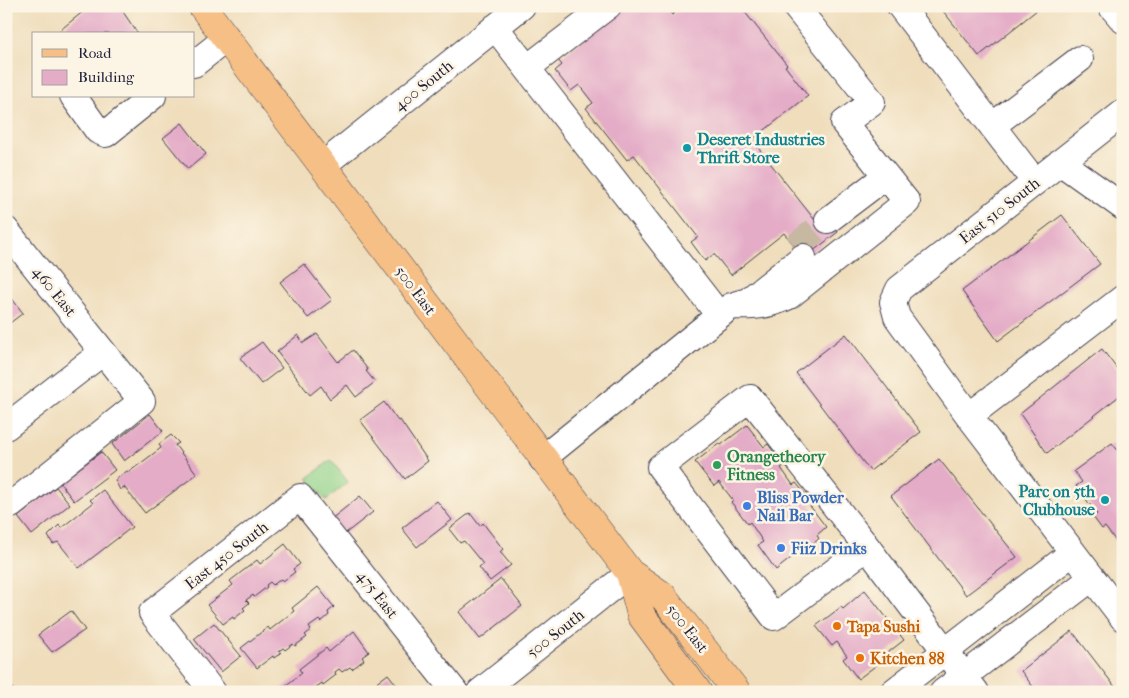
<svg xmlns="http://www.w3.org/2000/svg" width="1129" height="698" font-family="'IM FELL French Canon',serif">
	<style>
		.green { fill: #91d38b; stroke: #5a7a63 }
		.building { fill: #e4acc7 }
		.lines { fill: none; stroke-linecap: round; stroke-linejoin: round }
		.minor-tunnel { stroke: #c6b8a1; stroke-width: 26; stroke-dasharray: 26 13; stroke-linecap: butt }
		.minor-casing { stroke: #413e4e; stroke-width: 28 }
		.major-casing { stroke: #413e4e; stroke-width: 29 }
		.minor { stroke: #fff; stroke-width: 26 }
		.major { stroke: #f5bf86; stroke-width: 28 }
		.culture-dot { fill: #0f9aa8; stroke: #fcf5e5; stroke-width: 2 }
		.leisure-dot { fill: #2e9e5b; stroke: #fcf5e5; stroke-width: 2 }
		.shop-dot { fill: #3f7fe0; stroke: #fcf5e5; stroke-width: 2 }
		.food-dot { fill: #e8710a; stroke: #fcf5e5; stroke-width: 2 }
		.labels { text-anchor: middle; stroke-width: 5; stroke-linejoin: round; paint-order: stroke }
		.street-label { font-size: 16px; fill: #22223b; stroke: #fcf5e5 }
		.culture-label { font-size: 16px; font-weight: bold; fill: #0d838f; stroke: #fcf5e5; text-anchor: start }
		.leisure-label { font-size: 16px; font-weight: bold; fill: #27864d; stroke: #fcf5e5; text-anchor: start }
		.shop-label { font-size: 16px; font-weight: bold; fill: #366cbe; stroke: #fcf5e5; text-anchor: start }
		.food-label { font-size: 16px; font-weight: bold; fill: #c56008; stroke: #fcf5e5; text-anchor: start }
	</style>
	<rect width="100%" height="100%" fill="#fcf5e5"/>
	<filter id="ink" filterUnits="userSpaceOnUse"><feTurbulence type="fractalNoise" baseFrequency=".02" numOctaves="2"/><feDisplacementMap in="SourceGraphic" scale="10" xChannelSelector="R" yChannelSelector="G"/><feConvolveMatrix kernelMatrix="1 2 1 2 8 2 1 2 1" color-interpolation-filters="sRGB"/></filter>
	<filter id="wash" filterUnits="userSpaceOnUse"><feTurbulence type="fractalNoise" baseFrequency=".0096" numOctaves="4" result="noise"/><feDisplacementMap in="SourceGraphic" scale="20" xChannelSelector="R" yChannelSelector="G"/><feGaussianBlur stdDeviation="1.12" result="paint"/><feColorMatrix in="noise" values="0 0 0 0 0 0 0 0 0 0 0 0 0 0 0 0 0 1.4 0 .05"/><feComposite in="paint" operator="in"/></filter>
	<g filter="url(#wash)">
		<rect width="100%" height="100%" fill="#efddbb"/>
		<path class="green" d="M331 460 348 482 326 500 308 478Z"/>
		<g id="blocks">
			<path class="building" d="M90 6H119L138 34H62L59 31Z
				M626 6H665L672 15 683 6H740L787 65 785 66 808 96 752 140 814 219 822 212 838 232 804 258 784 233 731 275 714 254 705 261 691 242 698 237 634 155 627 160 586 108 593 103 579 85 571 91 555 71 562 65 558 60Z
				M939 6H1042L979 56Z
				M182 123 206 154 188 169 163 138Z
				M1062 215 1100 264 998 341 962 291Z
				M304 264 332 300 308 318 280 282Z
				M6 291 23 313 6 326Z
				M317 334 338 362 353 350 368 370 366 371 375 382 356 397 347 385 330 399 321 386 310 395 277 352 298 335 303 343Z
				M846 334 921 432 870 471 796 373Z
				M262 342 282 368 261 384 240 358Z
				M1102 349 1123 377V393L1047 453 1020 414Z
				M384 402 398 421 400 420 428 461 405 479 360 420Z
				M150 414 163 431 124 461 112 444Z
				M747 425 764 447 768 444 784 466 781 468 793 485 796 483 813 503 810 506 826 527 817 535 819 539 811 545 808 542 800 549 801 550 776 570 758 545 763 542 750 522 748 524 731 502 733 500 719 482 714 486 695 462 720 443 721 445Z
				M171 435 179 443 175 445 197 474 145 513 124 487 120 490 115 480 127 471 129 472 161 448 159 444Z
				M1112 443 1123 457V550L1105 527 1102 529 1093 517 1097 514 1076 486 1082 482 1074 471Z
				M101 452 115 470 74 501 60 483Z
				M939 459 1017 557 966 595 891 496Z
				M56 487 70 504 32 535 18 517Z
				M103 490 132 527 79 568 58 542 53 544 48 536 59 525 61 528 93 503 90 500Z
				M360 496 373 512 342 536 330 520Z
				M437 501 452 520 417 547 402 528Z
				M470 513 480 526 483 523 503 549 500 552 511 565 490 581 479 567 483 564 464 541 460 543 449 529Z
				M285 544 300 564 293 569 295 572 283 581 281 579 273 585 270 582 266 585 267 587 254 597 253 595 246 600 249 603 243 608 245 610 234 619 233 617 223 624 207 605 233 585 230 581 257 560 260 564Z
				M501 579 522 606 480 639 459 612Z
				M318 587 334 607 328 612 329 615 321 622 319 620 309 627 311 630 305 635 307 637 295 646 293 644 285 650 283 648 279 651 281 653 274 658 273 656 257 668 241 648 268 627 270 630 294 611 292 608Z
				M865 590 904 640 881 658 882 661 858 679 843 659 847 656 837 642 832 646 816 626 841 607 843 609Z
				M71 611 85 630 52 652 38 635Z
				M214 623 241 656 221 672 194 639Z
				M354 631 369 652 362 657 364 660 352 669 350 667 342 672 339 669 335 672 336 675 323 685 322 683 315 688 319 692H277L302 673 299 669 326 648 329 652Z
				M1072 631 1119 692H1037L1021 671Z
				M6 634 11 641 6 645Z
				M388 674 402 692H365Z
				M6 680 15 692H6Z"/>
		</g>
	</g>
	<g filter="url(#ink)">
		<use href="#blocks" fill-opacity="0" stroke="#413e4e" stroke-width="1"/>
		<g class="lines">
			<path class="minor-tunnel" d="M795 247 828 220"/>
			<defs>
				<path id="minor" d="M900 6 1035 182
					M1111 6 1123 20
					M495 27 719 315
					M194 64 227 38
					M527 68 608 6
					M73 96 98 131 106 134 153 96
					M992 126 1080 59
					M1060 162 1123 207
					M323 165 522 6
					M828 220 886 176
					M6 230 142 401 11 505 6 500
					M1123 298 969 416 1123 618
					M737 304 748 301 803 257
					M969 416 897 317 893 302 899 289 1123 113
					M6 427 103 352
					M542 459 731 306C755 307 768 306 789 296L907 202 844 123 872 102 795 6
					M867 547 774 617 660 467 750 398 867 547 976 692
					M213 692 152 613 300 497 455 692
					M480 692 630 573
					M893 692 1072 553
					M943 692 1092 578"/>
				<path id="major" d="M202 6 630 573 662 595 737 692
					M630 573 641 615 698 692"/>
			</defs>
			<use href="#minor" class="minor-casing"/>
			<use href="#major" class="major-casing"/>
			<use href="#minor" class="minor"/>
			<use href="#major" class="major"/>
		</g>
	</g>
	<g class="culture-dot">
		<circle cx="687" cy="148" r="5"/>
		<circle cx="1105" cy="500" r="5"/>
	</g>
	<circle class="leisure-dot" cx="717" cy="465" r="5"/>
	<g class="shop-dot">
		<circle cx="747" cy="506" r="5"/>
		<circle cx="781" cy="548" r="5"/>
	</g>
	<g class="food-dot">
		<circle cx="837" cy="626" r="5"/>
		<circle cx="860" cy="658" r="5"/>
	</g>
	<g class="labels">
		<g class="street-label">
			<text transform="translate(423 85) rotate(-39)" y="6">400 South</text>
			<text transform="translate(999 210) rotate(-38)" y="6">East 510 South</text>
			<text transform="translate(416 290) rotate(53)" y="6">500 East</text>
			<text transform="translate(55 291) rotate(51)" y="6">460 East</text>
			<text transform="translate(226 555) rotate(-38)" y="6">East 450 South</text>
			<text transform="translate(378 594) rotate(52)" y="6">475 East</text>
			<text transform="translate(688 628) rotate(52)" y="6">500 East</text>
			<text transform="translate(555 633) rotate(-38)" y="6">500 South</text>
		</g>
		<g class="culture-label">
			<text x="697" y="145">Deseret Industries<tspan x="697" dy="18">Thrift Store</tspan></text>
			<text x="1095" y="497" text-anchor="end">Parc on 5th<tspan x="1095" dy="18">Clubhouse</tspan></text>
		</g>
		<g class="leisure-label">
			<text x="727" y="462">Orangetheory<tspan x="727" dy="18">Fitness</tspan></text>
		</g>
		<g class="shop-label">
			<text x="757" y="503">Bliss Powder<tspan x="757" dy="18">Nail Bar</tspan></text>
			<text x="791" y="554">Fiiz Drinks</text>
		</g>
		<g class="food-label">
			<text x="847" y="632">Tapa Sushi</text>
			<text x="870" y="664">Kitchen 88</text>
		</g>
	</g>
	<rect width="1129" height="698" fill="none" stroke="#fcf5e5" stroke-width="25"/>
	<rect x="32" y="32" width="162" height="65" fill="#fcf5e5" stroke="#a5a1a1"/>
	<rect x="42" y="49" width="25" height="8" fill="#f5bf86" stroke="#a5a1a1"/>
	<text x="78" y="58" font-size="15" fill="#22223b">Road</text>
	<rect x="42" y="70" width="25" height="15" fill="#e4acc7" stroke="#a5a1a1"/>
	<text x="78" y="82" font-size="15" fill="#22223b">Building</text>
</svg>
